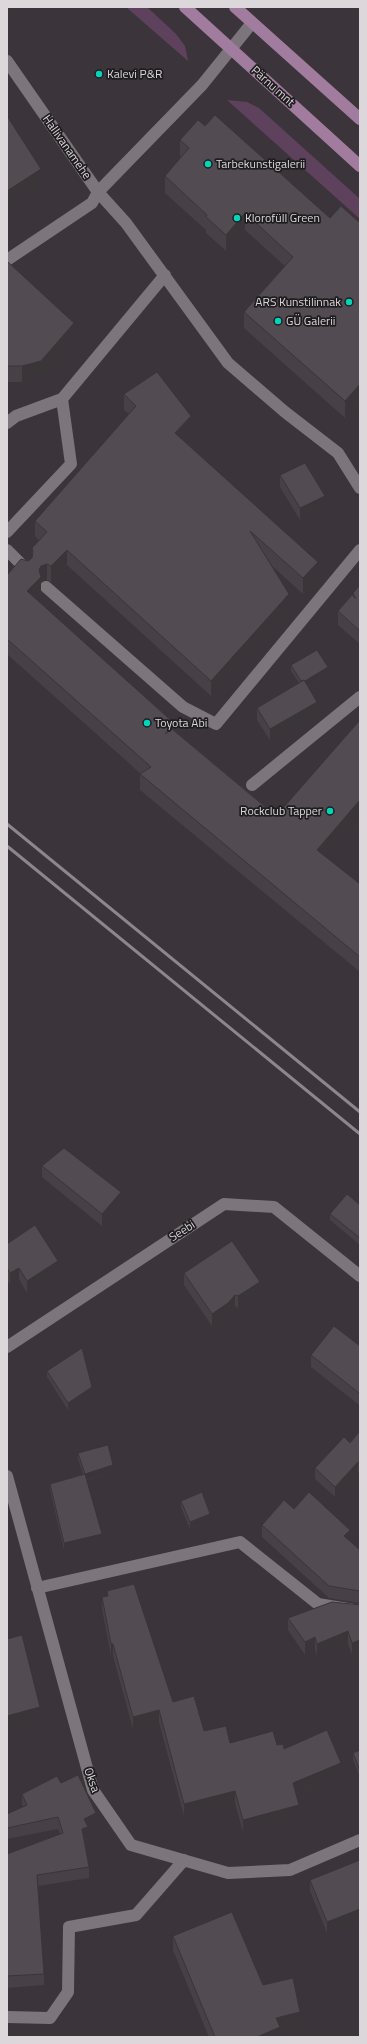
<svg xmlns="http://www.w3.org/2000/svg" width="367" height="2044" font-family="'Titillium Web',sans-serif">
	<style>
		.green { fill: #5e425d }
		.lines { fill: none; stroke-linecap: round; stroke-linejoin: round }
		.minor { stroke: #7c757b; stroke-width: 12 }
		.major { stroke: #a17c9f; stroke-width: 12 }
		.rail { stroke: #8c878c; stroke-width: 3 }
		.wall { fill: #474147 }
		.shaded-wall { fill: #393539 }
		.building { fill: #524c52; stroke: #393539 }
		.poi-dot { fill: #00d5b7; stroke: #201d20; stroke-width: 1.5 }
		.labels { text-anchor: middle; stroke-width: 3.5; stroke-linejoin: round; paint-order: stroke }
		.poi-label { font-size: 12px; fill: #dbd7db; stroke: #201d20; text-anchor: start }
		.street-label { font-size: 12px; fill: #dbd7db; stroke: #201d20 }
	</style>
	<rect width="100%" height="100%" fill="#3b343a"/>
	<path class="green" d="M126 7H147L176 34 185 46 188 61Z
		M227 100 247 102 259 108 360 199V219Z"/>
	<g class="lines">
		<path class="minor" d="M7 61 98 192 126 223 228 363 285 412 338 453 360 488
			M7 260 92 203 98 192 202 85 252 23
			M7 423 16 416 62 399
			M7 532 71 464 62 399 165 275
			M7 550 26 569
			M46 587 183 707 216 724 360 550
			M252 785 360 697
			M7 1347 224 1204 274 1207 360 1276
			M7 1476 93 1790 131 1845 228 1873 290 1870 360 1840
			M37 1588 240 1542 318 1604 360 1611
			M7 2017 50 2018 68 1992 69 1927 136 1915 184 1860"/>
		<path class="major" d="M185 7 360 166
			M235 7 360 119"/>
		<path class="rail" d="M7 824 360 1112
			M7 846 360 1134"/>
	</g>
	<path class="wall" d="M205 126 330 218 360 223V400L345 418 244 328V312L285 266 245 230 226 251 206 233V230L165 193V176L181 157 180 156V140Z
		M7 262 74 338 41 377 22 382H7Z
		M124 394 191 431 183 440 318 578 303 594 271 565 289 610 211 696 67 565 51 582 47 580 41 582V592L35 598 174 730 325 856 360 884V972L140 790V774H141L7 654V573L8 574 32 558V548L39 540 35 536V521L129 414 124 410Z
		M280 475 325 507 300 520 280 487Z
		M360 585V644L338 625V611L353 596V593Z
		M291 665 328 674 308 686 317 714 270 740 257 720V708L299 683 291 671Z
		M42 1166 121 1203 102 1226 42 1177Z
		M360 1205V1245L330 1220V1214Z
		M7 1244 58 1272 27 1293 19 1279 10 1285 7 1279Z
		M184 1273 260 1293 238 1308 235 1306 228 1315 212 1326 184 1285Z
		M360 1346 359 1405 311 1367V1355Z
		M47 1371 92 1393 68 1410 47 1377Z
		M360 1431V1474L358 1472 335 1497 315 1479V1468L350 1443Z
		M78 1453 113 1472 87 1480 102 1540 64 1550 50 1490V1484L83 1474 78 1459Z
		M181 1501 210 1521 190 1529 181 1507Z
		M294 1509 350 1541 360 1550V1603L329 1598 262 1537V1525Z
		M107 1591 173 1702 204 1731 230 1743 277 1745 341 1775 296 1794 299 1817 243 1832 235 1803 184 1816 159 1722 133 1729 113 1656H111L102 1609V1597L107 1596Z
		M360 1605V1652L352 1655 348 1644 317 1656 315 1649 305 1655 288 1630V1618Z
		M360 1750V1777L353 1760V1753Z
		M61 1783 96 1824 88 1828V1838L84 1840 89 1867V1878L38 1886 44 1974V1985L7 1988V1854L60 1834 58 1829 7 1839V1814L23 1807 22 1805V1794Z
		M360 1860V1920L327 1933 310 1891V1880Z
		M173 1936 263 1985 300 2026 280 2031V2037H209L173 1950Z"/>
	<path class="shaded-wall" d="M41 169V188L7 209V191Z
		M245 213V230L226 251V235Z
		M74 323V338L41 377 22 382V366Z
		M360 384V400L345 418V401Z
		M191 416V431L175 449V433Z
		M325 496V507L300 520V508Z
		M67 550V565L51 582V566Z
		M318 562V578L303 594V578Z
		M47 564V580L41 582V592L27 606V591L41 566Z
		M289 594V610L211 696V681Z
		M328 667V674L302 689V683Z
		M317 702V714L270 740V729Z
		M174 723V738L165 734Z
		M360 800V816L317 866V850Z
		M121 1192V1203L102 1226V1214Z
		M58 1261V1272L27 1293V1281Z
		M19 1268V1279L10 1285V1273Z
		M260 1282V1293L238 1308V1296Z
		M235 1295V1306L228 1315 212 1326V1314Z
		M92 1387V1393L68 1410V1403Z
		M360 1392V1403L359 1405V1393Z
		M358 1462V1472L335 1497V1487Z
		M113 1465V1472L85 1480V1474Z
		M210 1514V1521L190 1529V1522Z
		M350 1530V1542L344 1536Z
		M102 1534V1540L64 1550V1543Z
		M348 1631V1644L317 1656V1644Z
		M315 1637V1649L305 1655V1642Z
		M360 1640V1652L352 1655V1643Z
		M111 1644H113V1656H111Z
		M40 1707V1718L7 1727V1716Z
		M159 1710V1722L133 1729V1717Z
		M341 1763V1775L293 1795V1783Z
		M235 1791V1803L184 1816V1804Z
		M299 1805V1817L243 1832V1820Z
		M96 1813V1824L88 1828V1838L82 1840V1829L84 1819Z
		M360 1909V1920L327 1933V1922Z
		M300 2012V2026L280 2031V2037H257L276 2018Z"/>
	<path class="building" d="M215 115 330 218 341 206 360 223V384L345 401 244 312 293 257 245 213 226 235 206 217 207 215 165 176 189 148 180 140 198 120 205 126Z
		M7 116 41 169 7 191Z
		M7 262H8L74 323 41 361 22 366H7Z
		M157 372 191 416 175 433 318 562 303 578 250 531 289 594 211 681 67 550 51 566 47 564 41 566 39 570 41 577 27 591 174 723 165 734 172 729 276 816 360 720V800L317 850 360 884V957L140 774 151 767 7 639V573L8 574 21 559 28 561 32 558 33 552 32 548 47 532 35 521 136 406 124 394Z
		M305 463 325 496 300 508 280 475Z
		M360 585V631L338 611 352 595 356 599 353 593Z
		M317 650 328 667 305 681 304 680 301 681 291 665Z
		M304 680 317 702 270 729 257 708Z
		M64 1148 121 1192 102 1214 42 1166Z
		M347 1194 360 1205V1238L330 1214Z
		M35 1225 58 1261 27 1281 19 1268 10 1273 7 1268V1244Z
		M232 1241 260 1282 238 1296 235 1295 228 1303 212 1314 184 1273Z
		M334 1326 360 1346V1392L359 1393 311 1355Z
		M82 1348 92 1387 68 1403 47 1371Z
		M360 1431V1463L358 1462 335 1487 315 1468 344 1437 350 1443Z
		M108 1445 113 1465 85 1474 78 1453Z
		M85 1474 102 1534 64 1543 50 1484Z
		M202 1492 210 1514 190 1522 181 1501Z
		M309 1492 350 1530 344 1536 360 1550V1591L329 1586 262 1525 284 1500 294 1509Z
		M134 1584 173 1702 194 1696 204 1731 226 1726 230 1743 273 1731 277 1745 283 1744 284 1749 327 1730 341 1763 293 1783 299 1805 243 1820 235 1791 184 1804 159 1710 133 1717 113 1644H111L102 1597 108 1596 107 1591Z
		M332 1602 360 1605V1640L352 1643 348 1631 317 1644 315 1637 305 1642 288 1618Z
		M22 1635 40 1707 7 1716V1639Z
		M360 1750V1771L353 1753Z
		M78 1775 96 1813 84 1819 88 1827 82 1829 89 1867 37 1875 44 1974 7 1976V1854L63 1833 58 1817 7 1828V1814L27 1805 22 1794 57 1776 61 1783Z
		M360 1860V1909L327 1922 310 1880Z
		M232 1912 263 1985 293 1978 300 2012 276 2018 280 2027 257 2037H215L173 1936Z"/>
	<g class="poi-dot">
		<circle cx="99" cy="74" r="4"/>
		<circle cx="208" cy="164" r="4"/>
		<circle cx="237" cy="218" r="4"/>
		<circle cx="349" cy="302" r="4"/>
		<circle cx="278" cy="321" r="4"/>
		<circle cx="147" cy="723" r="4"/>
		<circle cx="330" cy="811" r="4"/>
	</g>
	<g class="labels">
		<g class="poi-label">
			<text x="107" y="78">Kalevi P&amp;R</text>
			<text x="216" y="168">Tarbekunstigalerii</text>
			<text x="245" y="222">Klorofüll Green</text>
			<text x="341" y="306" text-anchor="end">ARS Kunstilinnak</text>
			<text x="286" y="325">GÜ Galerii</text>
			<text x="155" y="727">Toyota Abi</text>
			<text x="322" y="815" text-anchor="end">Rockclub Tapper</text>
		</g>
		<g class="street-label">
			<text transform="translate(273 86) rotate(42)" y="4">Pärnu mnt</text>
			<text transform="translate(67 147) rotate(55)" y="4">Hallivanamehe</text>
			<text transform="translate(182 1231) rotate(-33)" y="4">Seebi</text>
			<text transform="translate(92 1780) rotate(70)" y="4">Oksa</text>
		</g>
	</g>
	<rect width="367" height="2044" fill="none" stroke="#dbd7db" stroke-width="16"/>
</svg>
